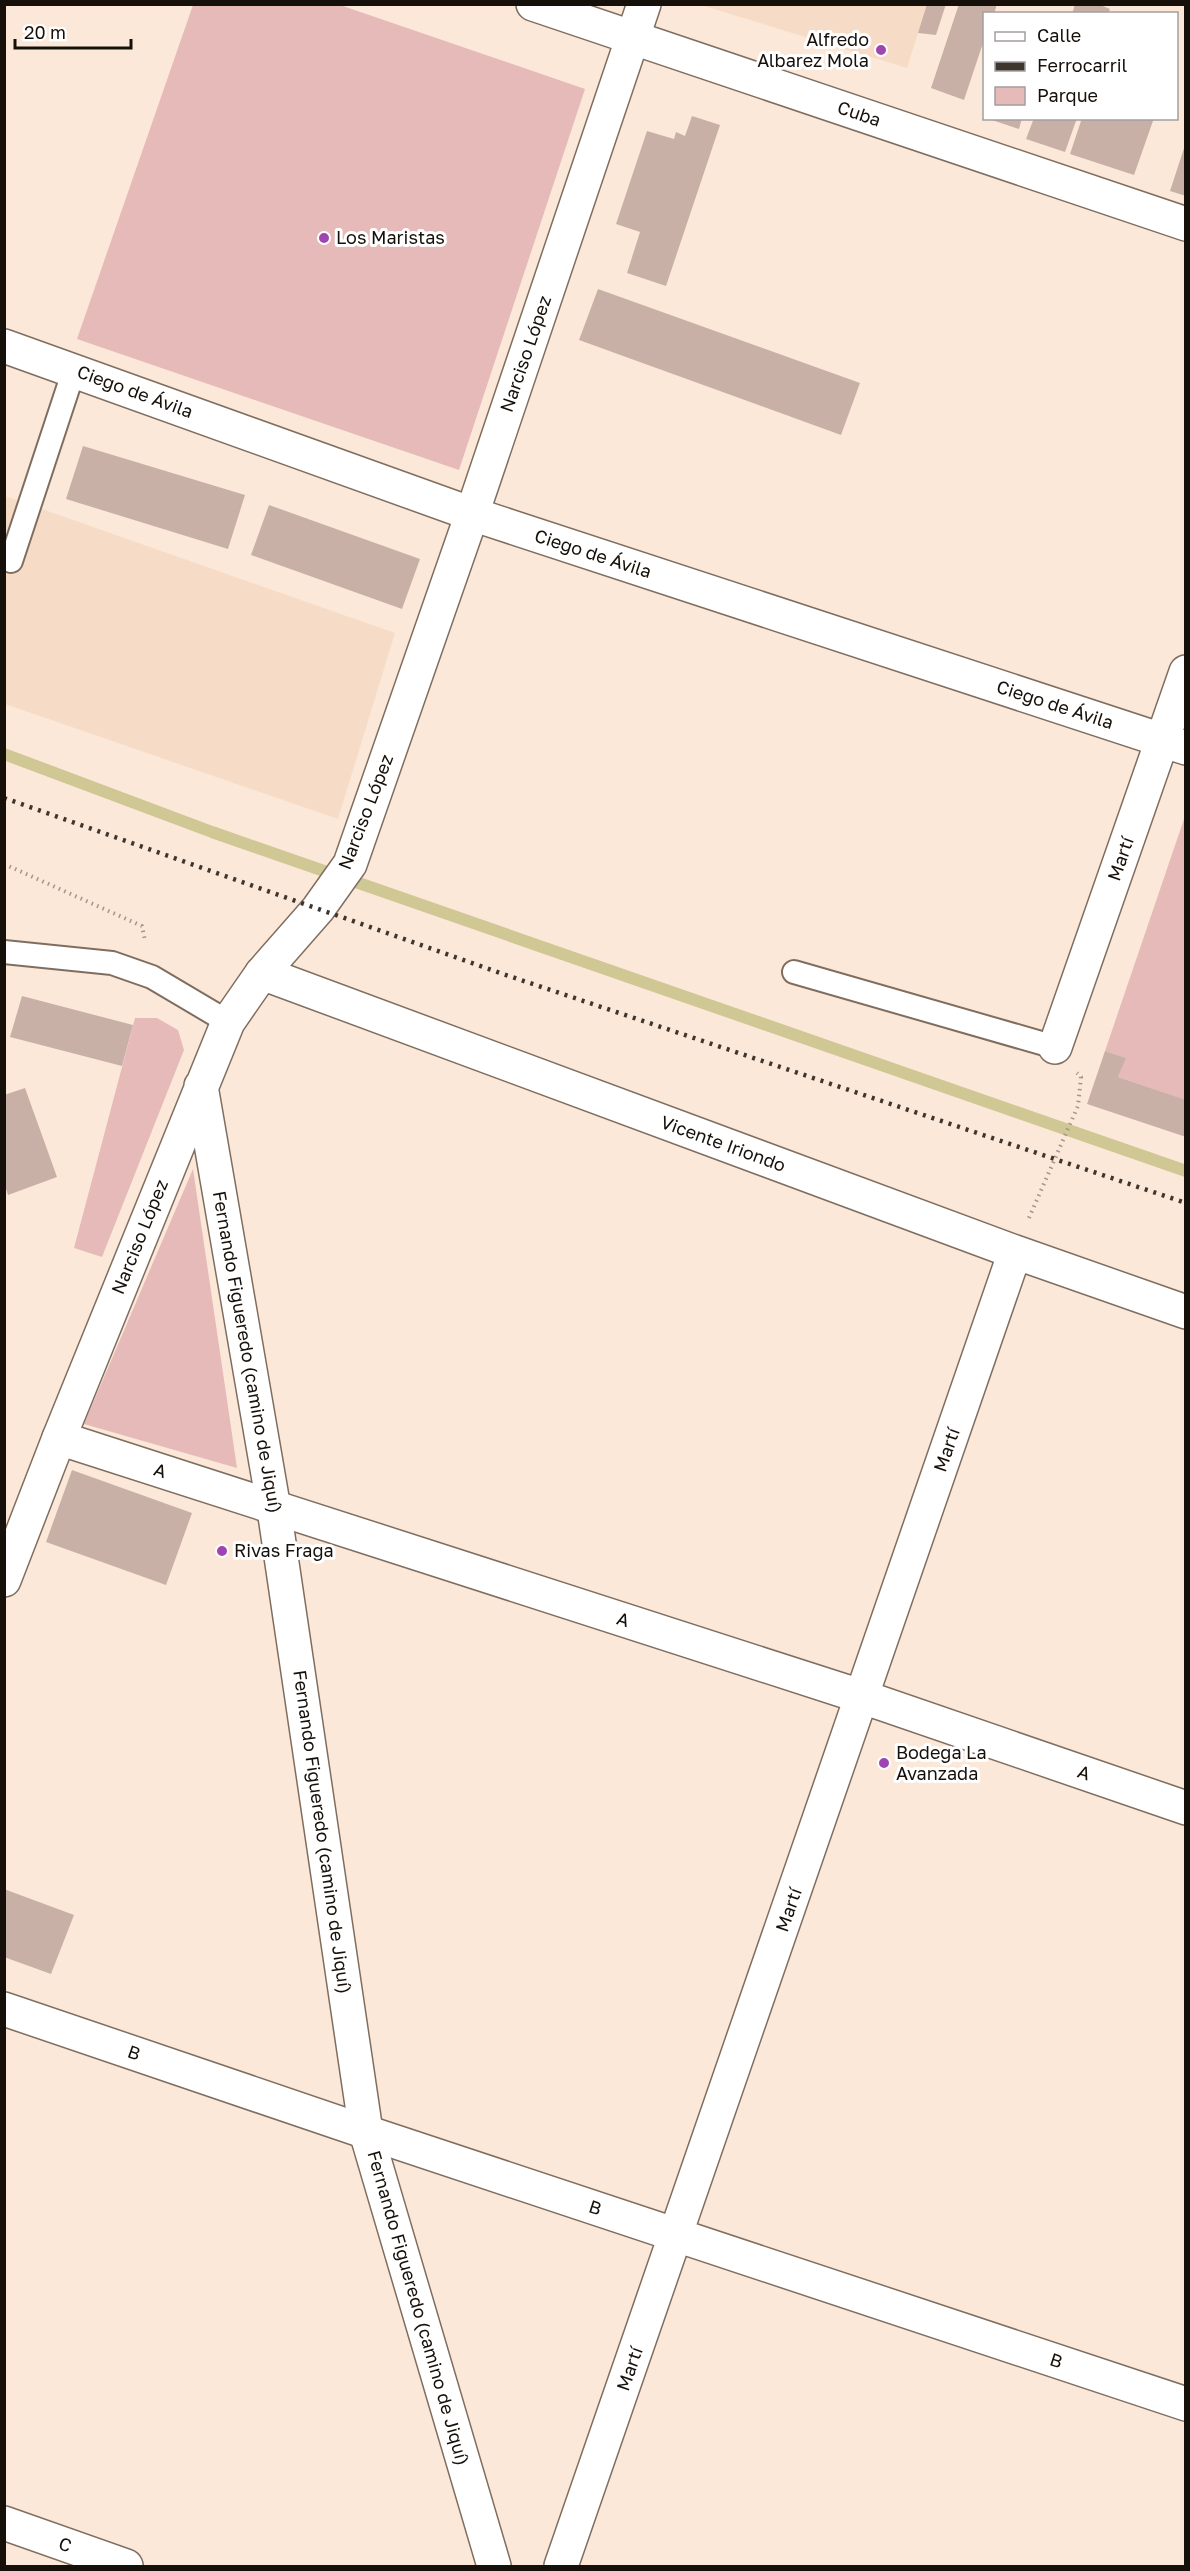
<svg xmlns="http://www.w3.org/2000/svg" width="1190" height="2571" font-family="'Golos Text',sans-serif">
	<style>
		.built { fill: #f6dcc7 }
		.green { fill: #e6bab8 }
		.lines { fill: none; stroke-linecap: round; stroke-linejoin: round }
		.stream { stroke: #cfc794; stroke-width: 12 }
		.building { fill: #c8b0a7 }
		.service-casing { stroke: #7f6e60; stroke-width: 26 }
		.minor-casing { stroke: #7f6e60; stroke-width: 36 }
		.tertiary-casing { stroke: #7f6e60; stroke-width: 36 }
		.path { stroke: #a49589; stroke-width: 4; stroke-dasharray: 1.5 4.5; stroke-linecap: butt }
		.service { stroke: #fff; stroke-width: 22 }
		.minor { stroke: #fff; stroke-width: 33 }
		.tertiary { stroke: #fff; stroke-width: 33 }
		.rail { stroke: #3e352e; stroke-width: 4.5; stroke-dasharray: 3 6; stroke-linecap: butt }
		.poi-dot { fill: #9f45b0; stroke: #fff; stroke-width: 2 }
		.labels { text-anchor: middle; stroke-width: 6; stroke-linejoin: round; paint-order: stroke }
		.poi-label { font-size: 18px; fill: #16100a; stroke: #fff; text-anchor: start }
		.street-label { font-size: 18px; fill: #16100a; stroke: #fff }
	</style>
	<rect width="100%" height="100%" fill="#fce8d8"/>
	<path class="built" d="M701 5H927L907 68Z
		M5 496 395 633 338 819 5 704Z"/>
	<path class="green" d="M193 5H340L585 89 459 470 77 339Z
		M1185 816V1100L1118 1077 1125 1058 1105 1051Z
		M135 1018H157L178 1030 184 1050 102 1257 74 1248Z
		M193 1169 237 1468 84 1424Z"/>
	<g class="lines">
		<path class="stream" d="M4 754 212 832 1186 1171"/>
	</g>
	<path class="building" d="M927 4H946L936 35 918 33Z
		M959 4H997L994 14H984V40L964 100 931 88Z
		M1075 4H1098L1110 9 1108 14H1072Z
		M692 116 720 125 666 286 627 273 640 232 616 224 647 131 674 139 676 132 685 136Z
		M986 118H1022L1019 129Z
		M1034 118H1077L1065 152 1026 139Z
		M1082 118H1154L1134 175 1070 154Z
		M1185 145H1186V196L1170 191Z
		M598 289 860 383 841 435 579 340Z
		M83 446 245 495 228 549 66 499Z
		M269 505 420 559 402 609 251 555Z
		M22 996 133 1025 122 1066 10 1037Z
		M1105 1051 1126 1058 1118 1077 1186 1100V1137L1087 1104Z
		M25 1088 57 1177 8 1195 4 1183V1095Z
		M72 1470 192 1513 166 1585 46 1542Z
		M4 1889 74 1915 51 1974 4 1957Z"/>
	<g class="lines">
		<defs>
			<path id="service" d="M11 561 74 370
				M4 952 112 963 152 977 228 1022
				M794 972 1055 1047"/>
			<path id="minor" d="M533 4 1186 224
				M4 346 472 514 1186 748
				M262 973 1015 1252 1186 1312
				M1055 1047 1186 672
				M59 1438 863 1697 1186 1808
				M4 2009 366 2132 1186 2404
				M4 2523 126 2566
				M561 2566 1015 1252"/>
			<path id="tertiary" d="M201 1086 274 1509 366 2132 494 2566
				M4 1580 59 1438 228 1022 262 973 318 909 350 864 472 514 644 4"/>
		</defs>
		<use href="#service" class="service-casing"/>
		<use href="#minor" class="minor-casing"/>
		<use href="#tertiary" class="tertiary-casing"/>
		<path class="path" d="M4 864 142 926 145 941
			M1029 1218 1078 1106 1081 1077 1077 1073"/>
		<use href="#service" class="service"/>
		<use href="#minor" class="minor"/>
		<use href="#tertiary" class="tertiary"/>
		<path class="rail" d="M4 798 503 974 1186 1203"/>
	</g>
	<g class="poi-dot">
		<circle cx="881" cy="50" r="6"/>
		<circle cx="324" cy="238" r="6"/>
		<circle cx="222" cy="1551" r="6"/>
		<circle cx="884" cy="1763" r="6"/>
	</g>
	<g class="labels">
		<g class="poi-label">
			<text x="869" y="46" text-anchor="end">Alfredo<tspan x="869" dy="21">Albarez Mola</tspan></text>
			<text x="336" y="244">Los Maristas</text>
			<text x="234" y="1557">Rivas Fraga</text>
			<text x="896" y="1759">Bodega La<tspan x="896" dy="21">Avanzada</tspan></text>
		</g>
		<g class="street-label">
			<text transform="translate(859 114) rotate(19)" y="6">Cuba</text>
			<text transform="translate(526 354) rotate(-71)" y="6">Narciso López</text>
			<text transform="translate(135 392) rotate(20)" y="6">Ciego de Ávila</text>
			<text transform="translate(593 554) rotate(18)" y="6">Ciego de Ávila</text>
			<text transform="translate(1055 705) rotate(18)" y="6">Ciego de Ávila</text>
			<text transform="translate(366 812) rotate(-69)" y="6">Narciso López</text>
			<text transform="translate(1121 859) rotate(-71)" y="6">Martí</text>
			<text transform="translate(723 1144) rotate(20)" y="6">Vicente Iriondo</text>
			<text transform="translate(140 1237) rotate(-68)" y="6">Narciso López</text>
			<text transform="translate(247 1352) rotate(80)" y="6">Fernando Figueredo (camino de Jiquí)</text>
			<text transform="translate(947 1450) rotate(-71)" y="6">Martí</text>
			<text transform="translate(160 1471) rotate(18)" y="6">A</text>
			<text transform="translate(623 1620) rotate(18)" y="6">A</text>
			<text transform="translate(1084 1773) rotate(19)" y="6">A</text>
			<text transform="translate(322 1832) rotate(82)" y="6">Fernando Figueredo (camino de Jiquí)</text>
			<text transform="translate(789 1910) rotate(-71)" y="6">Martí</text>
			<text transform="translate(134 2053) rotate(19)" y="6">B</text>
			<text transform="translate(595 2208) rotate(18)" y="6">B</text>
			<text transform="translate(418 2308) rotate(74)" y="6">Fernando Figueredo (camino de Jiquí)</text>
			<text transform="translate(1056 2361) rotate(18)" y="6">B</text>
			<text transform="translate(630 2369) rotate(-71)" y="6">Martí</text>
			<text transform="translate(65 2545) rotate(20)" y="6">C</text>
		</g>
	</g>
	<rect width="1190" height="2571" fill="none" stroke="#16100a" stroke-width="12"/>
	<rect x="983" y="12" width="195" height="108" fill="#ffffff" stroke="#a29f9d" stroke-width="1.5"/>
	<rect x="995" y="32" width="30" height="9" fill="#ffffff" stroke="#a29f9d" stroke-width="1.5"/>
	<text x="1037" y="42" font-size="18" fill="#16100a">Calle</text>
	<rect x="995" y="62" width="30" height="9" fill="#3e352e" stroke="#a29f9d" stroke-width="1.5"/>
	<text x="1037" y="72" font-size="18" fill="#16100a">Ferrocarril</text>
	<rect x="995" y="87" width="30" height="18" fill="#e6bab8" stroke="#a29f9d" stroke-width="1.5"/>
	<text x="1037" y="102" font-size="18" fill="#16100a">Parque</text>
	<path d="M15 39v9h116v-9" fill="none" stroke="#16100a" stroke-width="3"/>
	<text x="24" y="39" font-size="18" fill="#16100a" stroke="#ffffff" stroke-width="4.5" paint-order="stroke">20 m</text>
</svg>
